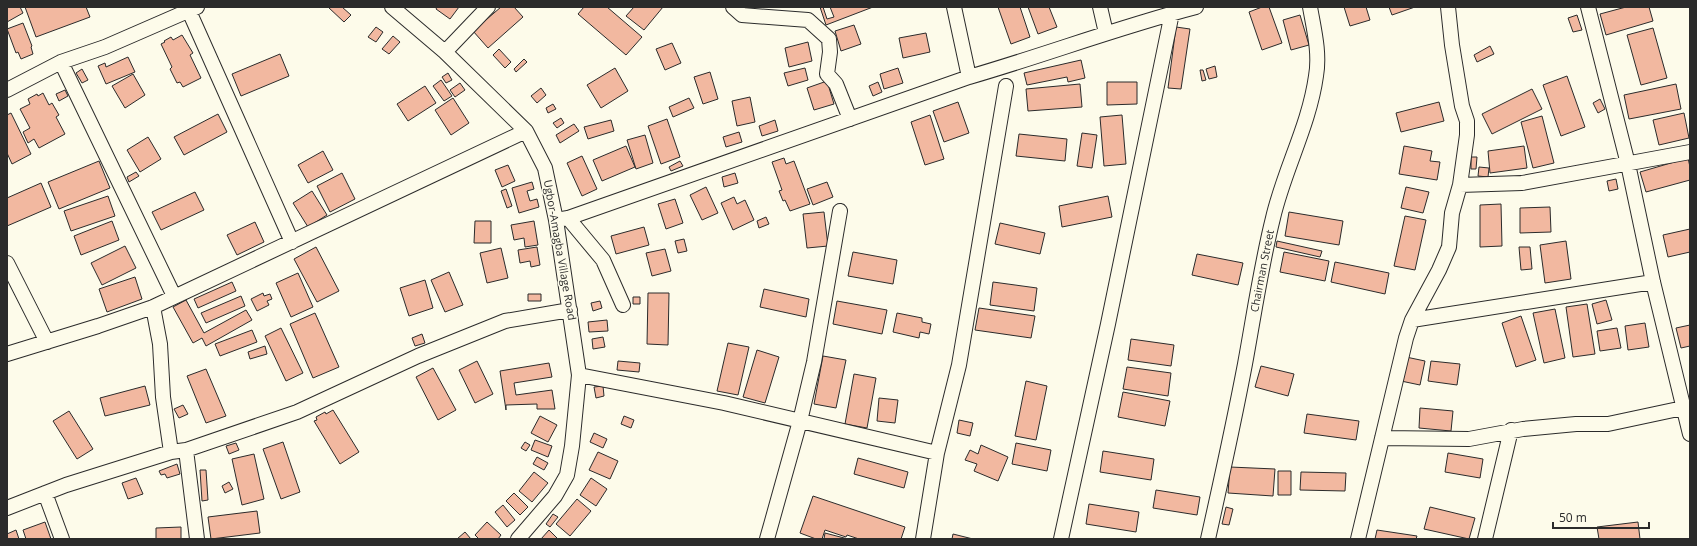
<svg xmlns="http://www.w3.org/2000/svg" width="1697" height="546" font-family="'Open Sans',sans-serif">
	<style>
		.building { fill: #f2b8a0; stroke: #2b2b2b }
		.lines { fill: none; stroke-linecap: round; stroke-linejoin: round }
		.minor-casing { stroke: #2b2b2b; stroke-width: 16 }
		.minor { stroke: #fdfbea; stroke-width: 14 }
		.labels { text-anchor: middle; stroke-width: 3; stroke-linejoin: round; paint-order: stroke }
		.street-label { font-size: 11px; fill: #2b2b2b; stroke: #fdfbea }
	</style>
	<rect width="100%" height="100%" fill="#fdfbea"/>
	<path class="building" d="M7 7H20L23 13 7 22Z
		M25 7H86L90 17 36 37Z
		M328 7H342L351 15 344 22Z
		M437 7H459L450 19 436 9Z
		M501 7H514L523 17 488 48 473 31Z
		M584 7H607L642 37 626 55 578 14Z
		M634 7H663L644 30 626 16Z
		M820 7H823L827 19 834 17 830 7H873L826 25Z
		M998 7H1020L1030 37 1011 44Z
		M1028 7H1049L1057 27 1038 34Z
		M1262 7H1269L1282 43 1262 50 1249 12Z
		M1344 7H1366L1370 20 1350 26Z
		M1389 7H1415L1392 15Z
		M1626 7H1649L1653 21 1606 35 1600 14Z
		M1300 15 1309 45 1291 50 1283 20Z
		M1577 15 1582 30 1573 32 1568 18Z
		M23 23 32 46 31 47 33 54 21 59 18 52 16 53 7 29Z
		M854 25 861 44 841 51 835 31Z
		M376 27 383 32 376 42 368 37Z
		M1176 27 1190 29 1181 89 1168 88Z
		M1653 28 1667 78 1641 85 1627 35Z
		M926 33 930 52 903 58 899 38Z
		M182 35 193 53 190 55 201 78 183 87 180 82 177 83 170 69 172 67 161 44 165 42 164 41 171 37 173 40Z
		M393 36 400 42 389 54 382 49Z
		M808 42 812 61 789 67 785 48Z
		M672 43 681 63 665 70 656 49Z
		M1490 46 1494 54 1477 62 1474 55Z
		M499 49 511 62 505 68 493 55Z
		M280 54 289 76 241 96 232 74Z
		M128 57 135 72 106 84 98 66 105 63 106 67Z
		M524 59 527 62 516 72 514 69Z
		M1081 60 1085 78 1068 82 1067 77 1027 85 1024 73Z
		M1215 66 1217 77 1209 79 1206 69Z
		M615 68 628 91 601 108 587 85Z
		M805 68 808 80 788 86 784 73Z
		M898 68 903 83 884 89 880 74Z
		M82 69 88 80 82 83 76 73Z
		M1200 70H1203L1206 80 1202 81Z
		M710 72 718 99 703 104 694 77Z
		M448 73 452 80 446 83 442 77Z
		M133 74 145 95 125 108 112 86Z
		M1567 76 1585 127 1561 136 1543 85Z
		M441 80 452 96 444 101 433 86Z
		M827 81 834 104 814 110 807 88Z
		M878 82 882 92 873 96 869 86Z
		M1107 82H1137V104L1107 105Z
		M460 83 465 90 455 97 450 90Z
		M1080 84 1082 107 1028 111 1026 89Z
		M1676 84 1681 109 1629 119 1624 95Z
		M425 86 436 103 408 121 397 104Z
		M541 88 546 95 537 103 531 96Z
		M1532 89 1542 109 1492 134 1482 114Z
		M65 90 68 96 59 101 56 94Z
		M43 93 49 105 52 103 59 115 56 117 65 134 39 148 34 139 28 143 23 132 30 128 20 109 30 104 28 99 37 94 38 96Z
		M750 97 755 122 737 126 732 101Z
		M453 98 469 123 451 135 435 110Z
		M689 98 694 108 673 117 669 107Z
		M1600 99 1605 109 1598 113 1593 103Z
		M958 102 969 133 944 142 933 111Z
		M1439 102 1444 121 1401 132 1396 113Z
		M553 104 556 109 548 113 546 108Z
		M11 113 31 154 12 164 7 153V115Z
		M1684 113 1689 138 1659 145 1653 120Z
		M218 114 227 132 184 155 174 137Z
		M930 115 944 159 925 165 911 122Z
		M1122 115 1126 164 1104 166 1100 117Z
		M1542 116 1554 163 1533 168 1521 122Z
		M561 118 564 123 557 128 553 123Z
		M667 119 680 157 661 164 648 126Z
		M611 120 614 131 588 139 584 127Z
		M775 120 778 131 762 136 759 126Z
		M574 124 579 131 560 143 556 135Z
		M739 132 742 142 726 147 723 137Z
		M1082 133 1097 135 1092 168 1077 166Z
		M1019 134 1067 139 1065 161 1016 156Z
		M645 135 653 163 636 169 627 140Z
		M148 137 161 159 140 172 127 150Z
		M626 146 635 167 602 181 593 160Z
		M1404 146 1432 151 1430 161 1440 162 1437 180 1399 174Z
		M1524 146 1527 168 1490 173 1488 151Z
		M323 151 333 170 308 183 298 165Z
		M582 156 597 189 582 196 567 163Z
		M1471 157H1477L1476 169H1471Z
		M784 158 786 164 794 161 810 204 790 211 785 200 783 201 779 191 782 190 772 162Z
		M1688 158 1690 167V180L1646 192 1640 172Z
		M99 161 110 188 59 209 48 182Z
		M680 161 683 166 671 171 669 167Z
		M508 165 515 181 502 187 495 170Z
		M1479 167 1489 168 1488 177 1478 176Z
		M136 172 139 176 129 182 127 177Z
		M342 173 355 199 330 212 317 186Z
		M735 173 738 183 724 187 722 177Z
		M1616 179 1618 189 1609 191 1607 181Z
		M532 182 534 189 527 191 530 201 537 199 539 207 519 213 512 188Z
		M827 182 833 197 813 205 807 189Z
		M41 183 51 207 7 226V198Z
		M706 187 718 213 702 220 690 195Z
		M1406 187 1429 192 1423 213 1401 208Z
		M506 189 512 206 507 208 501 191Z
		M312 191 327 215 308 227 293 203Z
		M195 192 204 210 161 230 152 212Z
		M108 196 115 216 71 231 64 211Z
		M1108 196 1112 217 1062 227 1059 206Z
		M734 197 737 204 745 200 754 220 733 230 721 203Z
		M675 199 683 223 666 229 658 204Z
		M1501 204 1502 246 1480 247V205Z
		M1550 207 1551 232 1520 233V208Z
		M824 212 828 246 807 248 803 214Z
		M1289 212 1343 221 1339 245 1285 236Z
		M1405 216 1426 220 1415 270 1394 266Z
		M766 217 769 224 759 228 757 221Z
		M112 221 119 240 81 255 74 236Z
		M475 221H491V243H474Z
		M534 221 538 245 525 247 524 238 514 240 511 225Z
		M255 222 264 242 237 255 227 235Z
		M1000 223 1045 233 1040 254 995 244Z
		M644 227 649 245 616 254 611 236Z
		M1690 229V252L1668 257 1663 235Z
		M684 239 687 251 678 253 675 241Z
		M1277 241 1322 251 1320 257 1276 247Z
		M1566 241 1571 279 1545 283 1540 245Z
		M125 246 136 268 102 285 91 263Z
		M316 247 339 291 317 302 294 259Z
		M537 247 540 265 531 267 530 261 520 263 518 250Z
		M1519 247H1530L1532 269 1521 270Z
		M501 248 508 278 487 283 480 253Z
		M665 249 671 271 652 276 646 253Z
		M853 252 897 260 893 284 848 276Z
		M1284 252 1329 261 1325 281 1280 272Z
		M1197 254 1243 263 1238 285 1192 275Z
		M1335 262 1389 273 1385 294 1331 282Z
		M449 272 463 305 445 312 431 280Z
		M298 273 313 307 291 317 276 283Z
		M135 277 142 299 107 312 99 289Z
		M425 280 433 308 409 316 400 288Z
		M232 282 236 291 198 308 194 299Z
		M993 282 1037 288 1034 311 990 305Z
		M764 289 809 299 806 317 760 307Z
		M263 293 264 296 270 294 272 299 267 301 269 305 257 311 251 299Z
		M648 293H669L668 345 647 344Z
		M528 294H541V301H528Z
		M241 296 245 306 206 323 201 313Z
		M633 297H640V304H633Z
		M186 300 204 333 246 310 252 320 206 346 202 338 193 343 173 307Z
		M1606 300 1612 320 1597 324 1592 304Z
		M600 301 602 308 593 311 591 303Z
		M837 301 887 310 882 334 833 324Z
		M1587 304 1595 354 1573 357 1566 307Z
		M979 308 1035 316 1031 338 975 330Z
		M1555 309 1565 358 1544 363 1533 313Z
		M315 313 339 367 313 378 290 324Z
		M897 313 922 318V322L931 324 929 334 920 332 919 338 893 332Z
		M1521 316 1536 360 1516 367 1502 323Z
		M607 320 608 331 589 332 588 322Z
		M1645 323 1649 347 1628 350 1625 326Z
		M1690 325V346L1681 348 1676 328Z
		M281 328 303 373 286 381 265 336Z
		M1617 328 1621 348 1600 351 1597 331Z
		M252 330 257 342 220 356 215 344Z
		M422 334 425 343 415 346 412 338Z
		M603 337 605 347 593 349 592 339Z
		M1131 339 1174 345 1171 366 1128 360Z
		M728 343 749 347 738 395 717 391Z
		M265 346 267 354 250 359 248 352Z
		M757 350 779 357 765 403 743 397Z
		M823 356 846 360 836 408 814 404Z
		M1406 357 1425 361 1420 385 1401 381Z
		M477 361 493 394 475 403 459 370Z
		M618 361 640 363 639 372 617 370Z
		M1431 361 1460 364 1457 385 1428 381Z
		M549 363 552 377 514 383 516 395 552 390 555 409H537V404L506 405V410L500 371Z
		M1261 366 1294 374 1288 396 1255 387Z
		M1127 367 1171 373 1168 396 1123 389Z
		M433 368 456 410 438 420 416 377Z
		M206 369 226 416 206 423 187 376Z
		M854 374 876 378 867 428 845 424Z
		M1026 381 1047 386 1036 440 1015 436Z
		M145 386 150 405 105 416 100 398Z
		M603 386 604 396 596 398 594 387Z
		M1123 392 1170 401 1165 426 1118 417Z
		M879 398 898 400 895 423 877 421Z
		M183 405 188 414 179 418 174 409Z
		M1420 408 1453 411 1451 431 1419 428Z
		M333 410 359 452 340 464 314 421 317 420 316 417 325 412 326 414Z
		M69 411 93 449 77 459 53 421Z
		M1307 414 1359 421 1356 440 1304 433Z
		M540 416 557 425 548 442 531 433Z
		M624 416 634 420 631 428 621 424Z
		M959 420 973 423 970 436 957 433Z
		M594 433 607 439 603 448 590 442Z
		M535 440 552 446 548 457 531 450Z
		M283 442 300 492 281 499 263 449Z
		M525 442 530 445 526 451 521 448Z
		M236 443 239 450 229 454 226 446Z
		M1016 443 1051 450 1047 471 1012 464Z
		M981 445 1008 457 998 481 974 471 977 464 965 460 970 450 978 454Z
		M1103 451 1154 459 1151 480 1100 472Z
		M598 452 618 461 610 479 589 470Z
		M1448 453 1483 459 1480 478 1445 472Z
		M254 454 264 499 242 505 232 459Z
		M537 457 548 463 544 470 533 464Z
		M858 458 908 472 904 488 854 474Z
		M177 464 180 474 167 478 165 474 161 475 159 471Z
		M1230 467 1275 469 1273 496 1228 493Z
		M200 470H206L208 500 202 501Z
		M1278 471H1291V495H1278Z
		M534 472 548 483 532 502 519 491Z
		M1301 472 1346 473 1345 491 1300 490Z
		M136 478 143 494 128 499 122 483Z
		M591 478 607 489 596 506 580 495Z
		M229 482 233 489 225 493 222 486Z
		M1156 490 1200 497 1197 515 1153 508Z
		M514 493 528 507 520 515 506 501Z
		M813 496 905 527 901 539H859L847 535 846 537 825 530 822 539H816L800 533Z
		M577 499 591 511 570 536 556 524Z
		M1089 504 1139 512 1136 532 1086 524Z
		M503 505 515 520 507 527 495 512Z
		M1226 507 1233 509 1229 525 1222 524Z
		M1430 507 1475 518 1469 539 1424 529Z
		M257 511 260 533 211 539 208 517Z
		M553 514 558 517 550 527 546 524Z
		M45 522 51 539H26L23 530Z
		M487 522 501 535 498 539H479L475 535Z
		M1638 522 1640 539H1599L1597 527Z
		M181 527V539H156V528Z
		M16 530 19 539H7V534Z
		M549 530 558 539H541Z
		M1377 530 1417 536 1416 539H1375Z
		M465 532 471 539H457Z
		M825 533 848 539H824Z
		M953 534 973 539H952Z"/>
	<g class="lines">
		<defs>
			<path id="minor" d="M392 7 445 52 526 131 545 168 556 220 579 375 572 446 567 475 555 496 518 539
				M733 7 742 15 808 20 829 39 830 52 827 74 836 84 850 119
				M954 7 969 77
				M1100 7 1106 33
				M1448 7 1452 45 1462 106 1467 121V135L1460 185
				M1588 7 1628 164 1653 282 1690 434
				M189 11 292 242
				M445 52 488 7
				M61 62 174 296
				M7 90 61 62 105 47 197 7
				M568 218 603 260 623 305
				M556 220 568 218 969 77C1045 55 1119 27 1196 7
				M7 263 47 342
				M153 307 160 344 163 397 171 452
				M1412 320 1653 282
				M7 354 98 326 153 307 526 131
				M579 375 724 403 937 453
				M1382 438 1469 439 1523 429 1576 424H1608L1683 408
				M45 493 62 539
				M7 508 66 485 171 452 186 450
				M197 539 186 450 297 412 418 356 505 321 570 310
				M767 539 800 421 814 362 840 211
				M923 539 937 453 959 365 1006 86
				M1061 539 1108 324 1172 13
				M1208 539C1221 481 1234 422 1245 364 1254 315 1261 266 1273 218 1284 170 1309 126 1316 76 1320 53 1314 30 1310 7
				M1358 539 1406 338 1412 320 1439 270 1449 247 1452 213 1460 185 1522 183 1690 152
				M1485 539 1511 430"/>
		</defs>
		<use href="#minor" class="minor-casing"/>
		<use href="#minor" class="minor"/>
	</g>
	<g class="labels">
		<g class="street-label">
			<text transform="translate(560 250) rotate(80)" y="4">Ugbor-Amagba Village Road</text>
			<text transform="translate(1262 271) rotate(-79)" y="4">Chairman Street</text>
		</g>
	</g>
	<rect width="1697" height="546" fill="none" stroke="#2b2b2b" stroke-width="16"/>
	<path d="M1553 522v6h96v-6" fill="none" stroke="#2b2b2b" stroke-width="2"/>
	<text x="1559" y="522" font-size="12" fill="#2b2b2b" stroke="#fdfbea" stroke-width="3" paint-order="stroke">50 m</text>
</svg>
